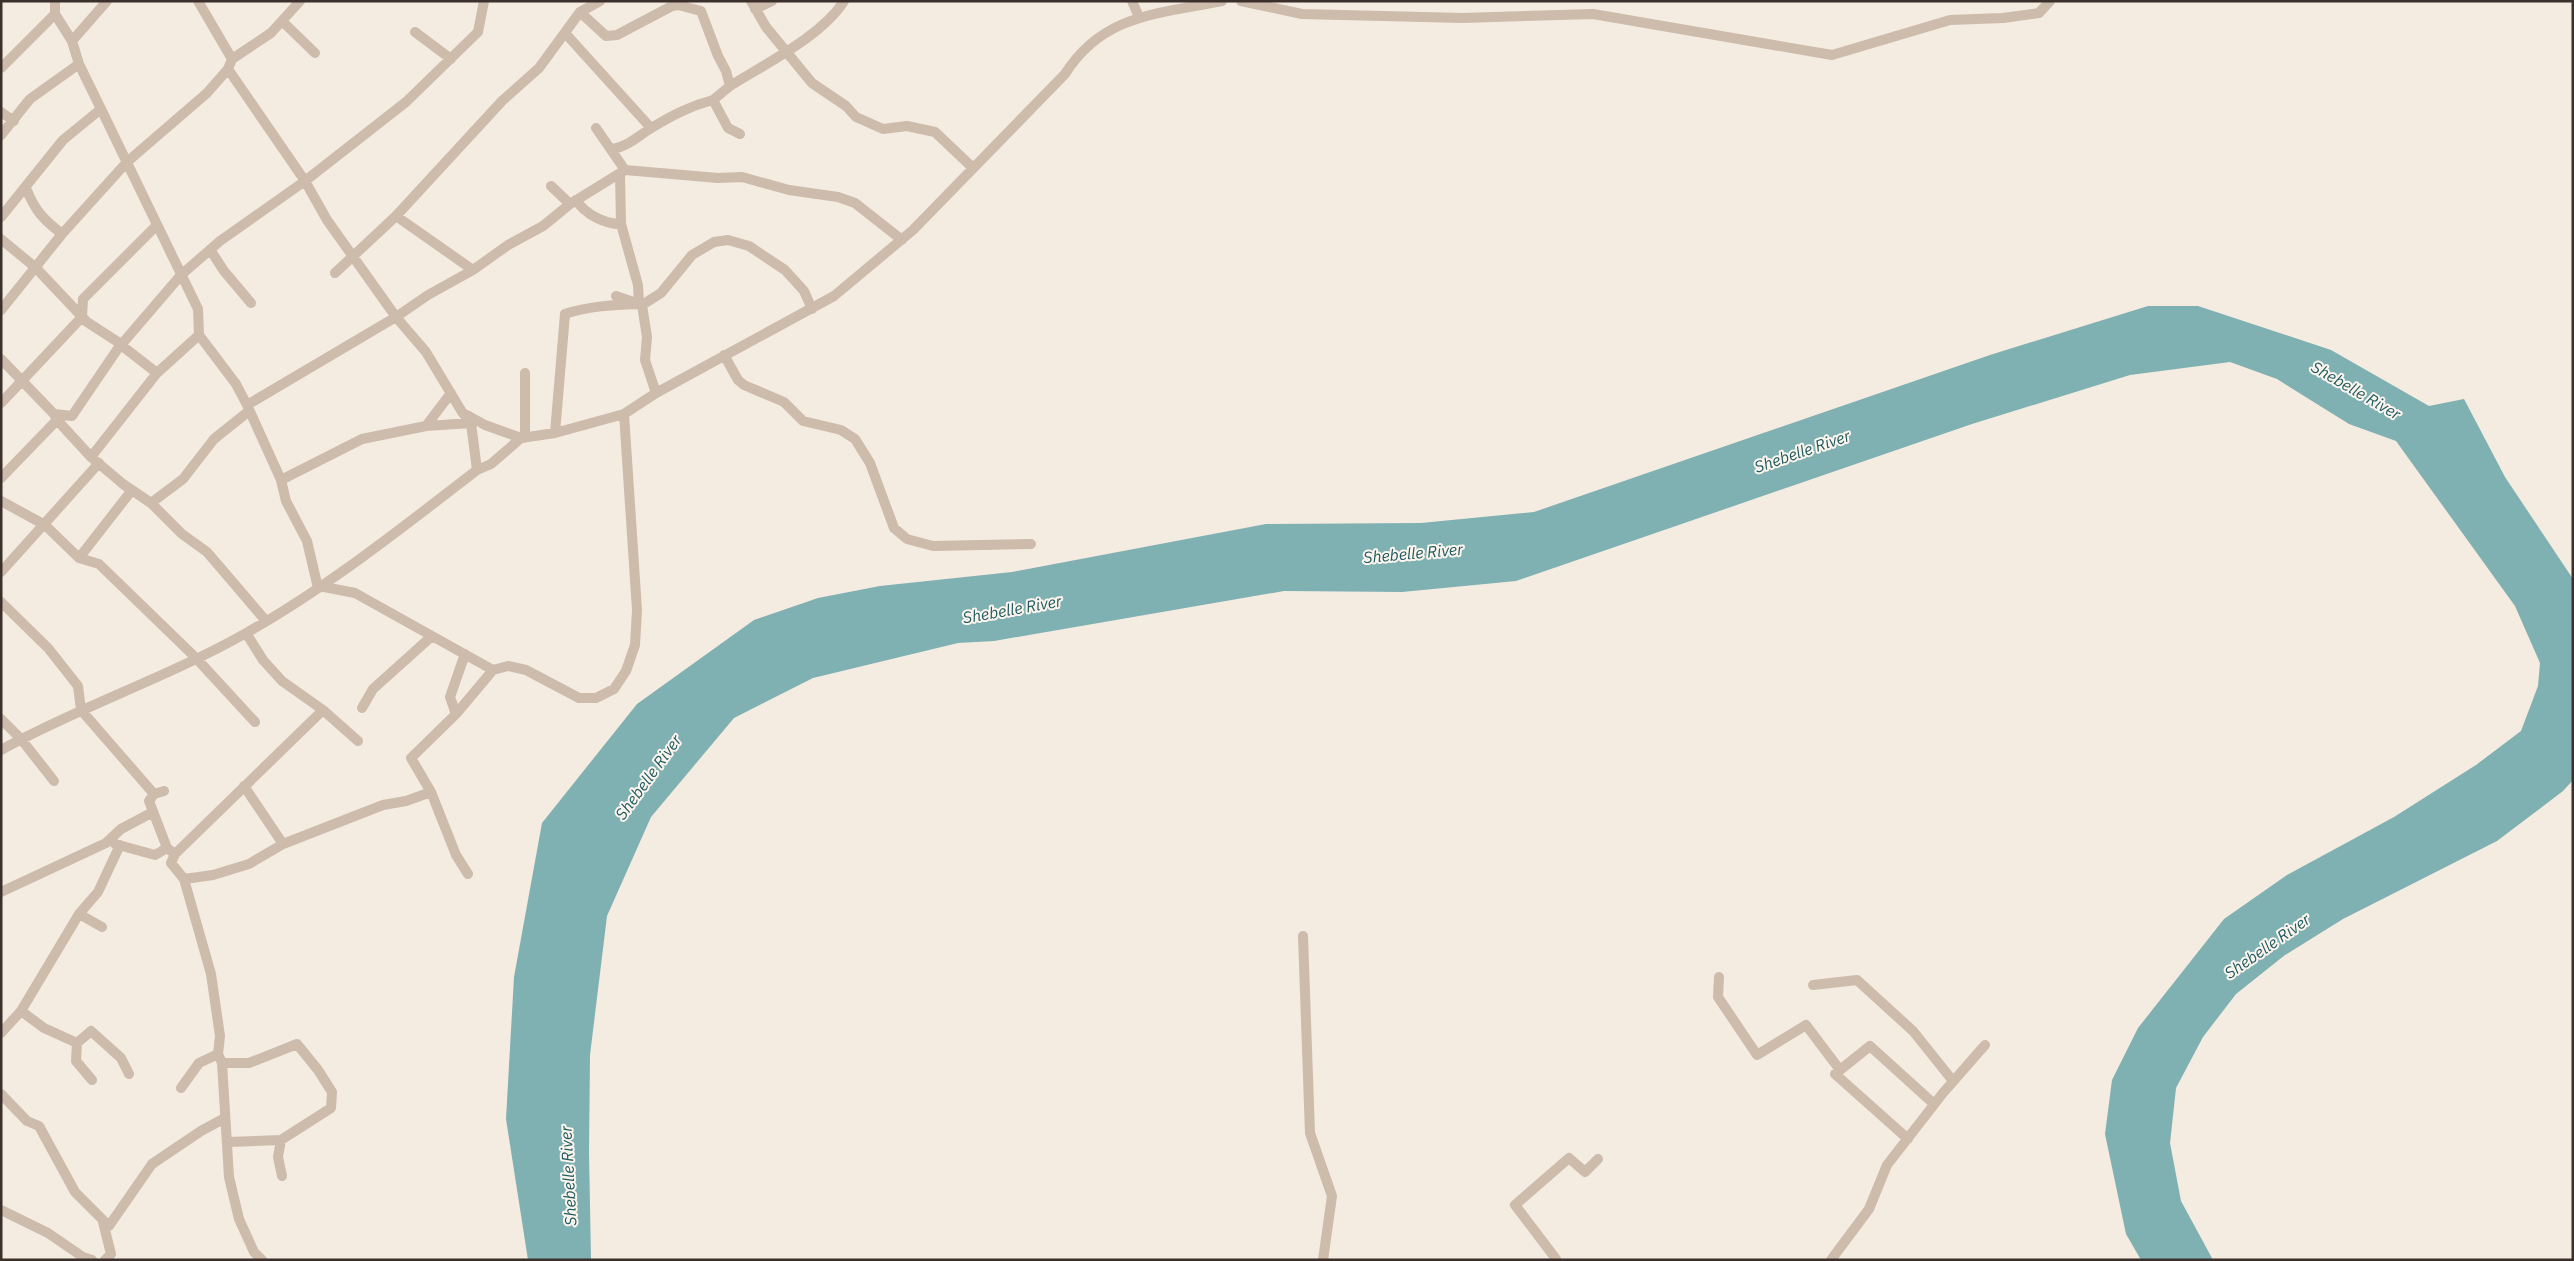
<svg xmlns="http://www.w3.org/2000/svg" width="2574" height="1261" font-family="'IBM Plex Sans',sans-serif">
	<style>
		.water { fill: #7fb0b2 }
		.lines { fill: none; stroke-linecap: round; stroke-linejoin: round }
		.minor { stroke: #cdbbac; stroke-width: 10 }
		.labels { text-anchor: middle; stroke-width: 4; stroke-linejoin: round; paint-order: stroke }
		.water-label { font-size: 16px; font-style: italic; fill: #1f5a5e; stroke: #fbf5ee }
	</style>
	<rect width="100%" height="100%" fill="#f4ebe1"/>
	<path class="water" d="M2148 306H2198L2331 350 2429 406 2464 399 2505 477 2573 579V780L2563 791 2497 841 2343 919 2285 955 2236 994 2203 1037 2176 1088 2170 1143 2181 1201 2213 1260H2141L2126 1234 2105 1134 2112 1080 2138 1028 2224 919 2287 875 2394 817 2476 765 2521 731 2538 686 2540 663 2515 606 2396 441 2349 424 2277 379 2230 362 2130 375 1972 424 1516 581 1402 592 1284 591 994 641 958 643 813 678 734 718 651 817 607 916 590 1055 589 1152 591 1260H528L506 1119 514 977 542 823 637 704 754 620 818 598 880 586 1012 572 1266 524 1421 523 1534 512 1990 355Z"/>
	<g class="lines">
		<path class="minor" d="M55 1V14L72 41 79 64 101 109 198 309 199 335 236 384 247 405 281 480 286 501 307 541 318 588
			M198 1 232 59
			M751 1 766 27 812 83 846 106 856 117 883 129 907 126 935 132 973 168
			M1132 1 1139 17
			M1241 1 1302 14 1462 18 1593 14 1832 55 1950 20 2003 18 2039 13 2050 1
			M755 9 772 1
			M580 12 606 36 617 35 672 6 678 5 701 11 718 56 726 71 730 86 713 100
			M282 21 315 53
			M415 32 451 59
			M565 33 651 128
			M72 41 107 1
			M1 68 55 14
			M228 69 305 181 327 220 396 317 426 352 462 412 471 423 477 470
			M730 86C765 64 822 36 844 1
			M1 112 14 121
			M596 128 625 170
			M1 135 30 99 79 64
			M613 149C629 146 639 135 653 127 673 115 690 106 713 100L728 128 740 134
			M620 174 621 224 638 285 639 304
			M551 186 570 204
			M26 188C35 211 43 219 62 234
			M576 200C585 214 604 224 621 224
			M396 216 473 270
			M1 217 63 140 101 109
			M1 239 36 268 87 322 121 344
			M211 251 224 271 251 303
			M335 273 396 216 502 101 539 68 580 12 600 1
			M616 296 642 305 647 337 645 360 656 393
			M642 305 661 293 692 255 714 242 728 240 749 246 785 270 804 291 812 309
			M1 310 62 234 127 162 207 93 228 69 232 59 271 33 300 1
			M121 345 181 275 220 241 305 181 406 102 478 32 484 1
			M121 345 157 373
			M724 355 738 380 744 385 784 402 803 421 841 430 855 439 870 463 894 528 907 539 933 546 1031 544
			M1 359 54 414 57 420 91 457 123 484 151 503 182 534 207 552 266 621
			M1 403 82 317 83 299 156 226
			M247 405 396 317 428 295 473 270 508 245 543 226 570 204 625 170 718 178 742 177 789 190 838 197 855 203 902 240
			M54 414 72 416 121 344
			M467 415 485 425 521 438
			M426 426 451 393
			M555 433 565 314C588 306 614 305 639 304
			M525 438V373
			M91 457 157 373 199 335
			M1 478 57 420
			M281 480 362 439 426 426 471 423
			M1 501 45 525 79 558 99 564 196 658 255 722
			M151 503 183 479 214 439 249 411
			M79 558 132 490
			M1 572 99 463
			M319 586 355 593 493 670 508 666 526 670 579 698H596L614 689 626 671 635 645 637 610 624 414
			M1 602 48 648 78 686 81 710 154 794
			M246 633 263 660 282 681 323 710 358 741
			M465 654 450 697 456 714 411 758 431 792 456 855 468 874
			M362 708 373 689 432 636
			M456 714 493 670
			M1 719 21 739 54 781
			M1 750C81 706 169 677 248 632 329 586 403 527 477 470L491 464 521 438 555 433 624 414 656 393 834 296 913 230 1065 74C1103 14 1158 14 1222 1
			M244 786 283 844 383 805 406 801 431 792
			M164 791 154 794 149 801 167 848 175 854
			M115 844 155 855 167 848
			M184 879 213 875 249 864 283 844
			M1 892 106 843 121 829 153 812
			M79 914 102 927
			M1303 936 1310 1133 1332 1196 1323 1260
			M1719 977 1718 997 1757 1055 1806 1025 1840 1070
			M1813 985 1857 980 1913 1031 1953 1081
			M21 1011 44 1028 77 1043
			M1 1033 21 1011 79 914 98 892 120 845
			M222 1063H249L297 1044 318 1070 332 1092 331 1108 281 1140 229 1142
			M92 1080 76 1061 77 1043 91 1031 121 1058 129 1074
			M181 1088 199 1063 218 1054
			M1 1094 27 1121 39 1126 75 1192 109 1226 152 1164 201 1131 225 1118
			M1908 1139 1835 1074 1870 1046 1934 1104
			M281 1140 278 1157 282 1176
			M1 1210 48 1233 83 1257 92 1260
			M103 1222 111 1254 105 1260
			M1556 1259 1515 1205 1569 1158 1585 1172 1598 1159
			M262 1260 254 1252 239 1219 229 1177 222 1063 218 1054 220 1036 211 974 184 879 171 863 175 854 323 710
			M1831 1260 1869 1209 1887 1165 1943 1093 1985 1045"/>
	</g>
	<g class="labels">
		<g class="water-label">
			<text transform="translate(2356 390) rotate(30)" y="6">Shebelle River</text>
			<text transform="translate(1802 451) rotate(-19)" y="6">Shebelle River</text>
			<text transform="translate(1413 553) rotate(-5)" y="6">Shebelle River</text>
			<text transform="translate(1012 609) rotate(-10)" y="6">Shebelle River</text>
			<text transform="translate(648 777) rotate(-54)" y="6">Shebelle River</text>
			<text transform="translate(2267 946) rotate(-35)" y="6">Shebelle River</text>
			<text transform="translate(568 1176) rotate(-93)" y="6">Shebelle River</text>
		</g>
	</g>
	<rect width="2574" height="1261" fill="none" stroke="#3b302b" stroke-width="5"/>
</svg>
